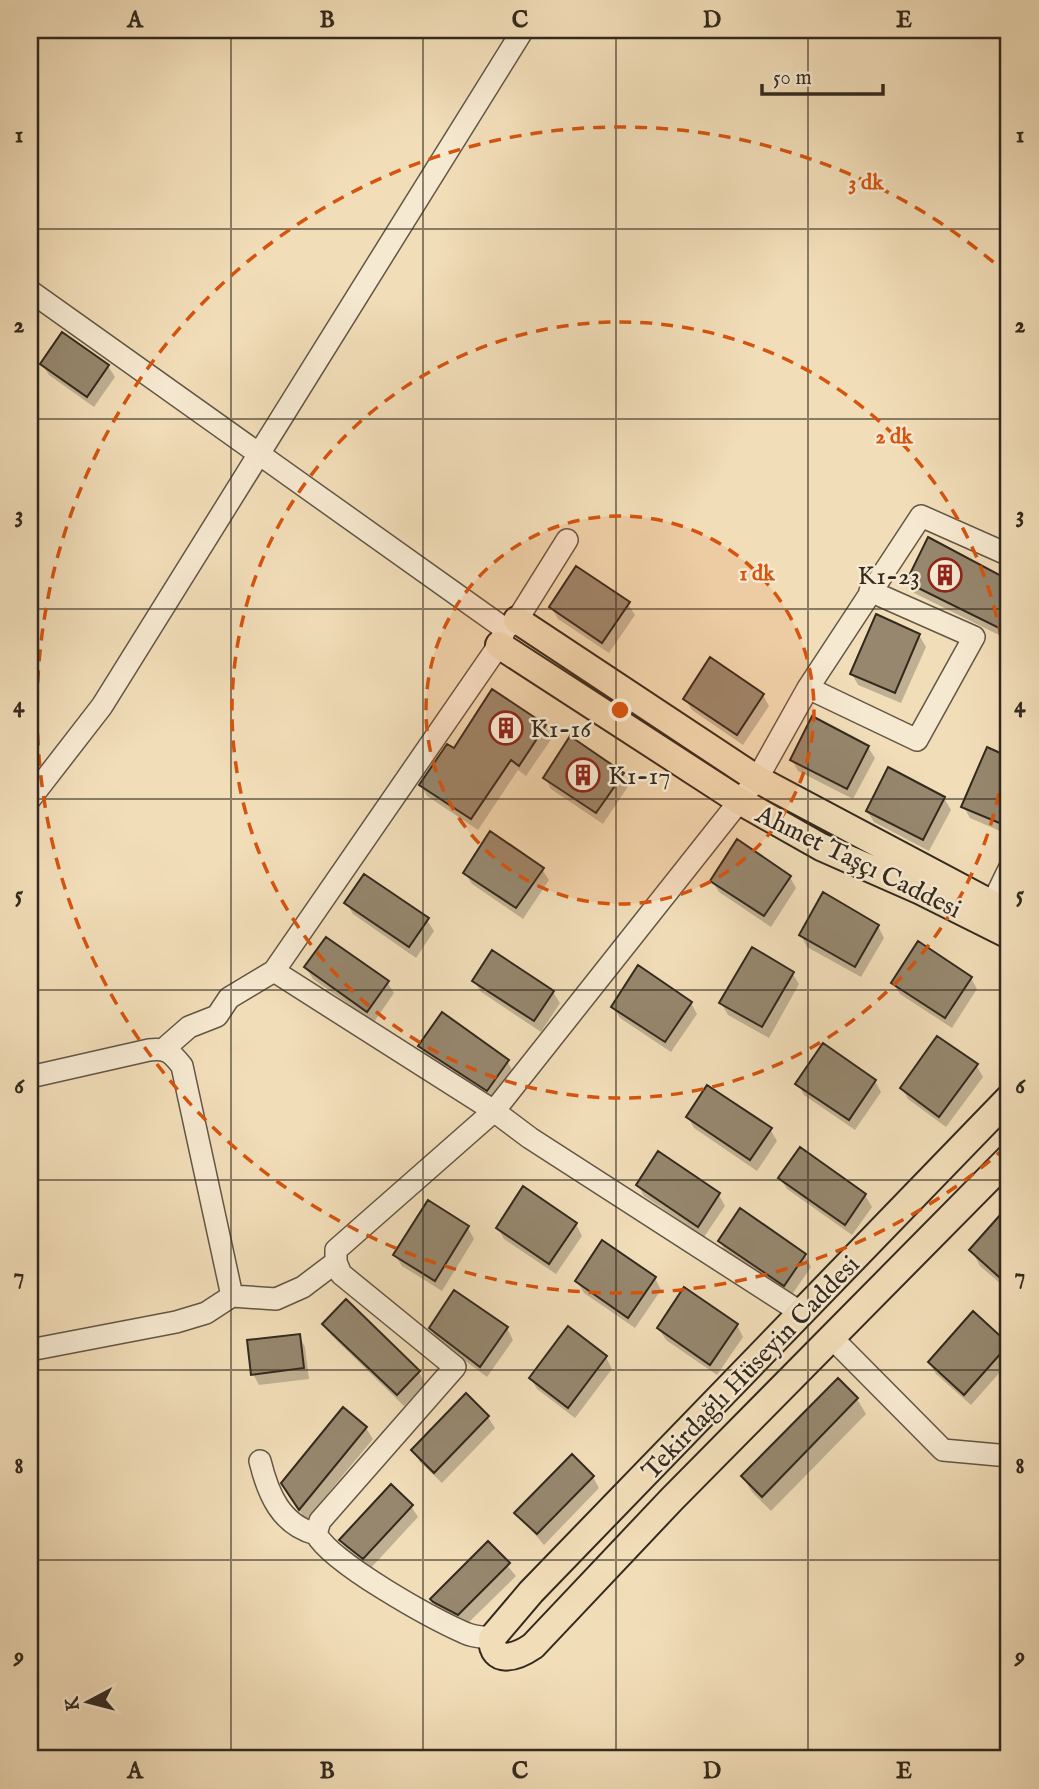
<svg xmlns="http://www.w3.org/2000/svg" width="1039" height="1789" font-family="'IM FELL English',serif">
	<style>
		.shadow { fill: #0003 }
		.building { fill: #96876e; stroke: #33291e; stroke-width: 2 }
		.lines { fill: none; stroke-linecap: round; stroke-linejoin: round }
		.minor-casing { stroke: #625644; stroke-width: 24 }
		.major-casing { stroke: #33291e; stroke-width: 30 }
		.minor { stroke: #f6e9d1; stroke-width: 21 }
		.major { stroke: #f1ddb8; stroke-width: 26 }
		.grid { fill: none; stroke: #33291e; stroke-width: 2; stroke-opacity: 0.55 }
		.ring { fill: none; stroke: #d6540e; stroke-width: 3.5; stroke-dasharray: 12 9 }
		.labels { text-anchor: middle; stroke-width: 5; stroke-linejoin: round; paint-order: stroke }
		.poi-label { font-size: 26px; fill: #33291e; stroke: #f6e9d1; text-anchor: start }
		.street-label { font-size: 26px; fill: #33291e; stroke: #f6e9d1 }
		.centre { fill: #d6540e; stroke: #f6e9d1; stroke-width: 3.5 }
		.ring-label { font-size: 21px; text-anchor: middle; font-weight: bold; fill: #d6540e; stroke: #f6e9d1; stroke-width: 5; stroke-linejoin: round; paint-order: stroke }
		.neatline { fill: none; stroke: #33291e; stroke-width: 2.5 }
		.grid-label { font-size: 23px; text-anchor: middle; font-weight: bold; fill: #33291e }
	</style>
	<rect width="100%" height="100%" fill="#f1ddb8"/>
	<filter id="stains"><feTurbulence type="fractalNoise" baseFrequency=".00286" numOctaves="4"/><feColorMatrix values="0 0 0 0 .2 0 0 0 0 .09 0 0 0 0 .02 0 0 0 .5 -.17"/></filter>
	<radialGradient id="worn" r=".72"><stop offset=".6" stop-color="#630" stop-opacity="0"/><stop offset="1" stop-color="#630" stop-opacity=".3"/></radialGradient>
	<path class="shadow" d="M42 364 108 366 115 377 94 407 49 375Z
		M928 540 1009 580V640L914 593 908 582Z
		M628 604 635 615 609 653 558 619 551 607Z
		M919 635 926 647 901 703 858 685 852 674Z
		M763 695 769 706 743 745 692 710 685 699Z
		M545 726 552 738 526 776 518 770 478 830 427 796 421 785 454 751Z
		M868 747 875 758 853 799 798 771 792 760Z
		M988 749 1009 758V835L970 818 963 806Z
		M622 774 629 785 603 824 551 789 545 778Z
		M944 798 951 810 929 851 874 822 867 811Z
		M542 869 549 880 523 919 472 884 465 873Z
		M790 877 796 888 771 927 719 892 712 881Z
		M346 903 427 920 434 931 416 958 353 914Z
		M878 926 884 938 861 977 807 947 801 935Z
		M306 968 387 982 394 993 374 1022 313 979Z
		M792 973 799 984 769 1038 728 1015 721 1003Z
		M971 978 977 989 952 1028 900 994 893 983Z
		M474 981 553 992 560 1003 541 1032 481 992Z
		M691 1003 697 1014 671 1052 620 1018 613 1007Z
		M420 1046 507 1061 514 1073 494 1101 427 1057Z
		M976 1065 983 1077 946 1127 908 1099 902 1088Z
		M875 1081 881 1092 855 1130 804 1095 798 1084Z
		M688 1117 770 1129 777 1141 757 1171 694 1128Z
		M780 1178 865 1195 872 1207 852 1235 787 1189Z
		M638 1185 719 1195 725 1206 704 1237 644 1196Z
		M1009 1208V1291L980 1266 972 1251Z
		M576 1224 582 1236 556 1274 504 1239 498 1228Z
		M468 1228 474 1239 442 1291 402 1266 395 1255Z
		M720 1241 805 1255 811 1267 791 1296 726 1253Z
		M655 1278 661 1290 635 1328 584 1293 577 1281Z
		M346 1302 419 1372 425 1384 404 1406 331 1335 325 1324Z
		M737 1325 743 1337 717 1375 666 1340 659 1329Z
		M507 1328 513 1340 487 1377 437 1340 431 1329Z
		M299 1336 305 1347 309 1379 259 1385 253 1374Z
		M1008 1345 1009 1362 971 1405 936 1374 930 1363Z
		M606 1357 612 1369 575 1418 537 1389 531 1378Z
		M857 1399 866 1414 771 1511 752 1492 743 1477Z
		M488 1417 495 1428 442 1483 420 1462 413 1450Z
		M366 1428 373 1439 306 1520 289 1495Z
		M593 1477 599 1488 544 1545 517 1513Z
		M411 1506 418 1517 370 1569 348 1552 341 1541Z
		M488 1543 516 1576 465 1626 439 1611 432 1600Z"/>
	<path class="building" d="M62 332 109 365 87 397 40 364Z
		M928 537 1009 580V633L906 582Z
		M576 566 630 602 602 643 549 607Z
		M876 614 920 634 895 693 850 674Z
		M710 657 764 694 737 735 683 699Z
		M492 689 546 725 519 766 511 760 471 819 419 785 447 744 454 748Z
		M812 716 869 746 847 789 790 760Z
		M570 736 624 773 596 813 543 778Z
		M987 747 1009 757V827L961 807Z
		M888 767 945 797 923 840 866 811Z
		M490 831 544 868 516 908 463 873Z
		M737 839 791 876 764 916 710 881Z
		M364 874 429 918 409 947 344 903Z
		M823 892 879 925 855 967 799 935Z
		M326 937 389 981 367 1012 304 967Z
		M918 941 972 977 945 1018 891 983Z
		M752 947 794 972 762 1027 719 1003Z
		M492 950 554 991 534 1021 472 981Z
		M638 965 692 1002 665 1042 611 1007Z
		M442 1012 509 1060 487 1091 418 1046Z
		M937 1036 978 1064 939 1117 900 1088Z
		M823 1043 876 1080 849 1120 795 1084Z
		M707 1085 772 1128 750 1160 686 1117Z
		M800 1147 866 1194 845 1225 778 1178Z
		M658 1151 720 1193 698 1227 636 1185Z
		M523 1186 577 1223 549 1264 496 1228Z
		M428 1200 469 1226 435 1281 393 1255Z
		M1009 1205V1286L969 1250Z
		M740 1208 806 1254 784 1286 718 1241Z
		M602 1240 656 1277 628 1318 575 1281Z
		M684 1287 738 1324 710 1365 657 1328Z
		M454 1290 508 1327 480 1367 429 1328Z
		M346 1299 420 1371 397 1395 322 1324Z
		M973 1311 1009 1344 964 1395 928 1362Z
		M568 1326 607 1356 568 1408 529 1378Z
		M300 1334 304 1368 251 1375 247 1340Z
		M838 1378 858 1398 762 1497 741 1476Z
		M466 1393 489 1416 434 1473 411 1450Z
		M343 1407 367 1427 299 1510 281 1483Z
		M572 1454 594 1476 537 1534 514 1513Z
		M391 1484 413 1505 363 1559 339 1540Z
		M488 1541 510 1563 458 1615 433 1602 430 1599Z"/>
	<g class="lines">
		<defs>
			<path id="minor" d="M30 291 505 629
				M808 688 917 740 974 637 870 591
				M30 799 102 706 523 30
				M992 904 1009 869
				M274 971 494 1111 530 1138 800 1312
				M165 1048 189 1027 217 1016 229 998 274 971 499 645 505 629 517 620 567 540
				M30 1077 149 1050C167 1048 171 1052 182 1066L232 1296
				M833 1339 943 1450 1009 1456
				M30 1350 176 1322 206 1313 232 1296 276 1299 303 1287 336 1262
				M260 1461C268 1494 281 1525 316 1534
				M492 1638C483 1637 473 1637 465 1633 431 1618 333 1564 316 1534L320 1521 455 1367 341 1274 336 1262V1250L494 1111 757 779 808 688 921 516 1009 555"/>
			<path id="major" d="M517 620 757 779 1009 913
				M499 645 738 800 821 847 921 891 1009 935
				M1009 1098 531 1592 492 1638C492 1666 517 1657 533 1646L672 1499 1009 1158"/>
		</defs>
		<use href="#minor" class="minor-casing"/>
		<use href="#major" class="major-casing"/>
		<use href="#minor" class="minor"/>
		<use href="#major" class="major"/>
	</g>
	<path class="grid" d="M231 30V1759M423 30V1759M616 30V1759M808 30V1759M30 229H1009M30 419H1009M30 609H1009M30 799H1009M30 990H1009M30 1180H1009M30 1370H1009M30 1560H1009"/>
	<circle cx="620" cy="710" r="194" fill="#d6540e" fill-opacity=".12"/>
	<g class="ring">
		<circle cx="620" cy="710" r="194"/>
		<circle cx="620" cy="710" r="388"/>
		<path d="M1006 1147A583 583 0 1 1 1006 273"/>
	</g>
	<defs>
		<symbol id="building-ring" viewBox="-11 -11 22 22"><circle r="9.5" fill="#f6e9d1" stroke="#8f2418" stroke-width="1.5"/><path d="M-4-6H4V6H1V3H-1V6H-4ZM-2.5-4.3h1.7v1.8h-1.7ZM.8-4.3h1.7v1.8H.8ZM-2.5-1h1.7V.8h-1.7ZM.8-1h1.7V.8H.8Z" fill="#8f2418"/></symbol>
	</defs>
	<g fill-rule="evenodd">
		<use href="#building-ring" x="926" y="556" width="38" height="38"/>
		<use href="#building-ring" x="487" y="709" width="38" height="38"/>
		<use href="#building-ring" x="564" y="756" width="38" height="38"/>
	</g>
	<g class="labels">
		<g class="poi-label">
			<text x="920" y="584" text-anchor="end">K1-23</text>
			<text x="530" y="737">K1-16</text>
			<text x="608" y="784">K1-17</text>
		</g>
		<g class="street-label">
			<text transform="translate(859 861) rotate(26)" y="9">Ahmet Taşçı Caddesi</text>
			<text transform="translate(750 1367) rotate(-46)" y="9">Tekirdağlı Hüseyin Caddesi</text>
		</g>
	</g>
	<circle cx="620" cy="710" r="10" class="centre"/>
	<g class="ring-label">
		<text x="866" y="189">3 dk</text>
		<text x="894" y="443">2 dk</text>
		<text x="757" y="580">1 dk</text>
	</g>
	<rect width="1039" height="1789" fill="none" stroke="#f1ddb8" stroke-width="77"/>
	<g transform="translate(88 1702) rotate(263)" stroke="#f6e9d1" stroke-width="5" paint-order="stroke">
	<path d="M0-5L12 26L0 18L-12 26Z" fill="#33291e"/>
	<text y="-10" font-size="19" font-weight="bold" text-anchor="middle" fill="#33291e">K</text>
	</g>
	<path d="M762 84v10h121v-10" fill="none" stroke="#33291e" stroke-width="3.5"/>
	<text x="773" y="84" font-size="21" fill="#33291e" stroke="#f6e9d1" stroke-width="5" paint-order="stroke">50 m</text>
	<rect x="38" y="38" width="962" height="1712" class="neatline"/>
	<g class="grid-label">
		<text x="135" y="27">A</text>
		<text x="327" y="27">B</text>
		<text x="520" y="27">C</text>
		<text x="712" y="27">D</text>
		<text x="904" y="27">E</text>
		<text x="19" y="142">1</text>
		<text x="1020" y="142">1</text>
		<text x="19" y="332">2</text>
		<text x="1020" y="332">2</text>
		<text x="19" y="522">3</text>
		<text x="1020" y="522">3</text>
		<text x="19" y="712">4</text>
		<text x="1020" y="712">4</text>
		<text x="19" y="902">5</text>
		<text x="1020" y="902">5</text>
		<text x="19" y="1093">6</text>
		<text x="1020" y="1093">6</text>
		<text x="19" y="1283">7</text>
		<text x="1020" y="1283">7</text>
		<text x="19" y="1473">8</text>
		<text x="1020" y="1473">8</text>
		<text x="19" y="1663">9</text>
		<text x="1020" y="1663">9</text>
		<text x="135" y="1778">A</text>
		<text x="327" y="1778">B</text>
		<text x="520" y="1778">C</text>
		<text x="712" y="1778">D</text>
		<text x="904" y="1778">E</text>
	</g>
	<rect width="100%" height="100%" filter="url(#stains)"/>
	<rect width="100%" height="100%" fill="url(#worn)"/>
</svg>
